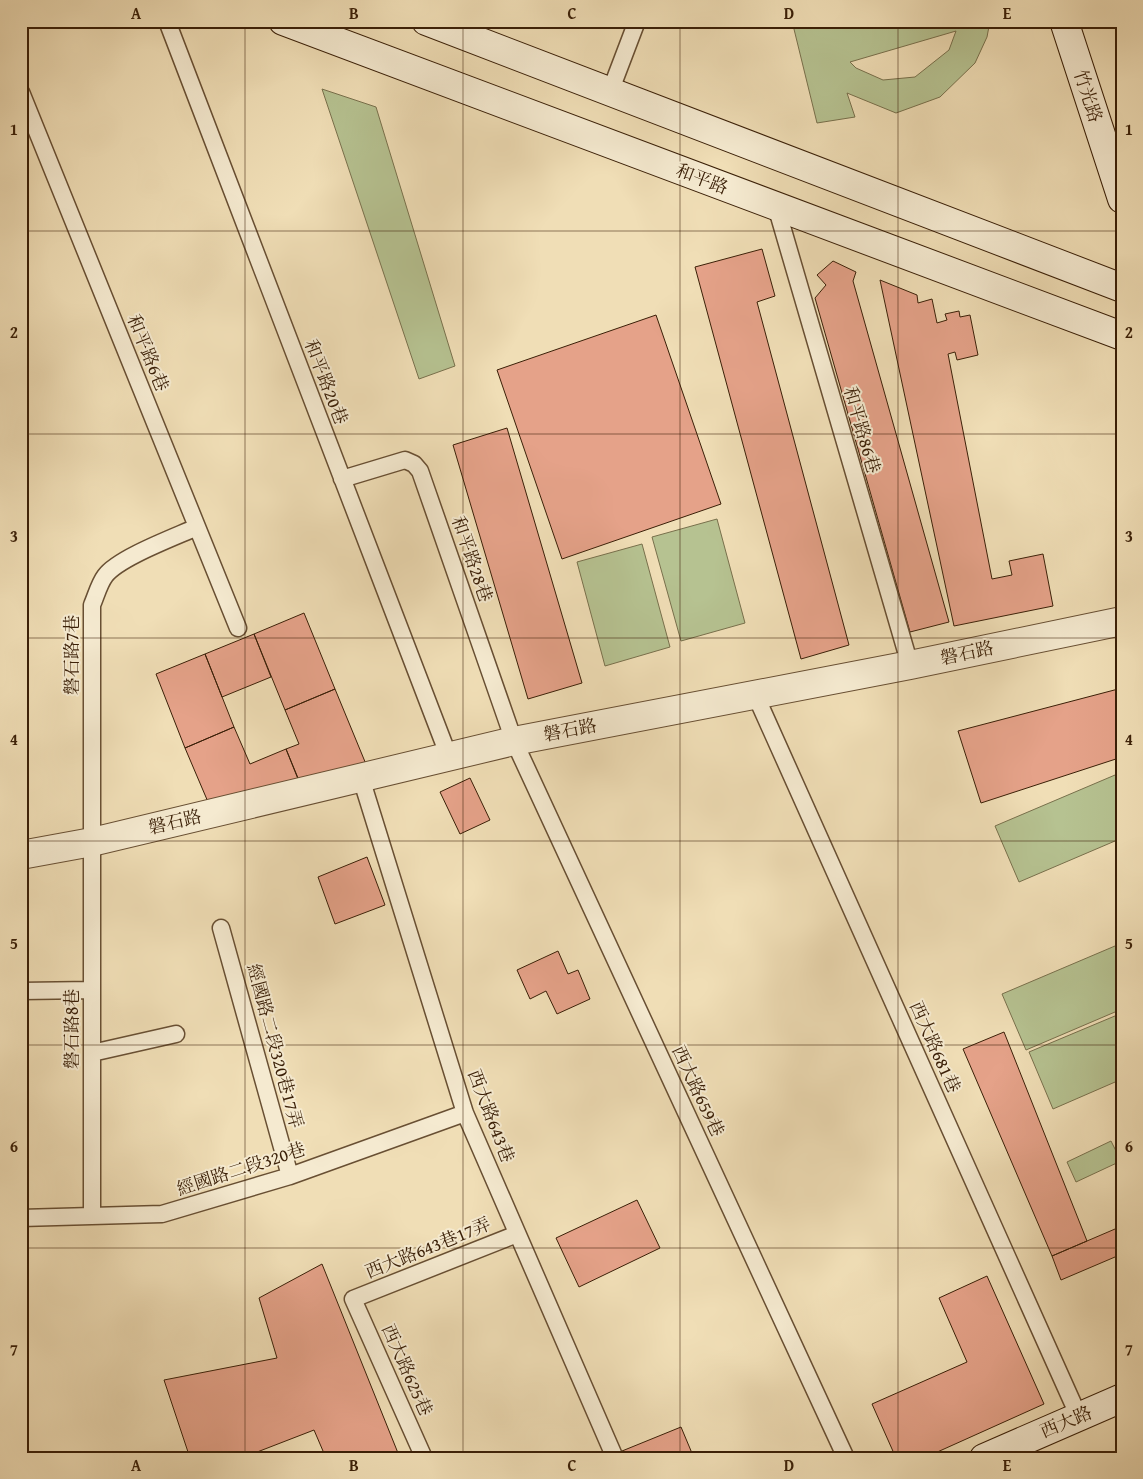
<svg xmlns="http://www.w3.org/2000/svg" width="1143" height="1479" font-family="'Gentium Book Plus','Noto Serif TC',serif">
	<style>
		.green { fill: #b6c291; stroke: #78704c; fill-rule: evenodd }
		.building { fill: #e5a289; stroke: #3a1f07 }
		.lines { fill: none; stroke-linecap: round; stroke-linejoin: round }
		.lane-casing { stroke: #684f33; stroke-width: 19 }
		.street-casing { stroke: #684f33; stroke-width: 30 }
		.secondary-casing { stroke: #3a1f07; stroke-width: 30 }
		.lane { stroke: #f5ead0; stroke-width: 16 }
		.street { stroke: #f5ead0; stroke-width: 28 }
		.secondary { stroke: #f5ead0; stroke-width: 28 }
		.grid { fill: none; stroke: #3a1f07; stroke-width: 1; stroke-opacity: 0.55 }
		.labels { text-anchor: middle; stroke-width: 4; stroke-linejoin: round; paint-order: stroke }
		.street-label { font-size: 18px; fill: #3a1f07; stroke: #f5ead0 }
		.neatline { fill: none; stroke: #3a1f07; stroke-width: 2 }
		.grid-label { font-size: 16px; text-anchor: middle; font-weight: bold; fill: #3a1f07 }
	</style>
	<rect width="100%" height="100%" fill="#f0deb6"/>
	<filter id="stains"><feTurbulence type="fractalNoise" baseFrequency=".004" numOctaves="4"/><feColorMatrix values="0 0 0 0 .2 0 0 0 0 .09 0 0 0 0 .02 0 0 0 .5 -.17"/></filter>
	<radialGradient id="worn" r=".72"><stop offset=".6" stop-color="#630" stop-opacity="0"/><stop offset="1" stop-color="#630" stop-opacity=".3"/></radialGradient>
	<path class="green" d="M792 21H990L987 37 975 63 940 97 896 113 847 93 855 117 817 123ZM956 31 949 50 915 77 883 80 856 68 850 62Z
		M322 89 376 107 455 366 419 379Z
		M717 519 745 623 681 641 652 537Z
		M642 544 670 647 605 666 577 562Z
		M1115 775 1122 790V838L1019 882 995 826Z
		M1122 943V1009L1026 1050 1002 994Z
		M1122 1013V1079L1053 1109 1029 1052Z
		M1111 1141 1121 1161 1076 1182 1067 1162Z"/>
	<path class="building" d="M762 249 775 296 757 302 849 645 801 659 695 267Z
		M833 261 856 272 853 281 949 622 910 632 815 298 826 285 817 275Z
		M880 280 917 295 918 303 932 299 937 323 947 320 945 314 959 311 960 317 970 315 978 355 957 360 955 352 948 354 992 579 1012 575 1009 561 1043 554 1053 606 954 626Z
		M656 315 721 504 562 559 497 370Z
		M507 428 582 683 528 699 453 445Z
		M304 613 335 689 285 710 254 634Z
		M254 634 271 677 222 697 205 654Z
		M205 654 234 727 185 748 156 674Z
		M1122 688V757L981 803 958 731Z
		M335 689 368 769 300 784 286 749 299 744 285 710Z
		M234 727 250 764 286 749 298 778 228 807 211 809 185 748Z
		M470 778 490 820 460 834 440 792Z
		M367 857 385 905 335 924 318 877Z
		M558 951 568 974 578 970 590 999 557 1014 546 991 530 999 517 970Z
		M1004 1032 1087 1241 1052 1256 963 1049Z
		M637 1200 660 1248 579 1287 556 1238Z
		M1122 1226V1254L1061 1280 1052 1256Z
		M322 1264 400 1458H326L314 1430 252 1454 250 1458H190L164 1380 277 1358 259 1298Z
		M987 1276 1044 1404 924 1458H896L872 1404 967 1362 939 1298Z
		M681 1427 694 1458H625L622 1451Z"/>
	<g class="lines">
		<defs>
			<path id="lane" d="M167 21 449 757
				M21 92 238 628
				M610 92 637 21
				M776 206 910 665
				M342 479 405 460 414 464 420 471 514 741 846 1458
				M755 694 1079 1417
				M361 778 465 1113 615 1458
				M221 928 290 1176
				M21 991 92 990
				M92 1053 176 1034
				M92 1216V605C96 596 99 584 105 576 118 558 175 537 197 527
				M21 1218 162 1214 290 1176 465 1113
				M424 1458 353 1299 517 1234"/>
			<path id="street" d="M21 855 92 842 514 741 910 665 1122 621"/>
			<path id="secondary" d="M283 21 1122 336
				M426 21 1122 288
				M1064 21 1122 199
				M984 1458 1122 1398"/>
		</defs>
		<use href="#lane" class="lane-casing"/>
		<use href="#street" class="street-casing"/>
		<use href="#secondary" class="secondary-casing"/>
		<use href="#lane" class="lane"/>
		<use href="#street" class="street"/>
		<use href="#secondary" class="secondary"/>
	</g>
	<path class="grid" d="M245 21V1458M463 21V1458M680 21V1458M898 21V1458M21 231H1122M21 434H1122M21 638H1122M21 841H1122M21 1045H1122M21 1248H1122"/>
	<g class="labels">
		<g class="street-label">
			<text transform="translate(1088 96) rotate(72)" y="6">竹光路</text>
			<text transform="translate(702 179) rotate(21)" y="6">和平路</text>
			<text transform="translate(148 353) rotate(68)" y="6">和平路6巷</text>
			<text transform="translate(326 382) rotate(69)" y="6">和平路20巷</text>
			<text transform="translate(862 430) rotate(74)" y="6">和平路86巷</text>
			<text transform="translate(472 559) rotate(71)" y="6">和平路28巷</text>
			<text transform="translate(967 653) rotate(-12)" y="6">磐石路</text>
			<text transform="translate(72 655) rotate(-90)" y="6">磐石路7巷</text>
			<text transform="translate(570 730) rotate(-11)" y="6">磐石路</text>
			<text transform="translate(175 822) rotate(-13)" y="6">磐石路</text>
			<text transform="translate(72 1029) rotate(-90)" y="6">磐石路8巷</text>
			<text transform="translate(275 1046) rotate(75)" y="6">經國路二段320巷17弄</text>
			<text transform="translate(935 1047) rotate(66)" y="6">西大路681巷</text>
			<text transform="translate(698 1091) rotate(65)" y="6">西大路659巷</text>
			<text transform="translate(491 1116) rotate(69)" y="6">西大路643巷</text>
			<text transform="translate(241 1169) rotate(-18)" y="6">經國路二段320巷</text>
			<text transform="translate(428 1248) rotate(-22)" y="6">西大路643巷17弄</text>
			<text transform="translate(407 1370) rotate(66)" y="6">西大路625巷</text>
			<text transform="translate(1066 1422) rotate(-23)" y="6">西大路</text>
		</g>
	</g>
	<rect width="1143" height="1479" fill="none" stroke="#f0deb6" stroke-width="55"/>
	<rect x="28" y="28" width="1088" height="1424" class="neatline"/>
	<g class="grid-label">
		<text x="136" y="19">A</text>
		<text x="354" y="19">B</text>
		<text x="572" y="19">C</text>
		<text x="789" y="19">D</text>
		<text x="1007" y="19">E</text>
		<text x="14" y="135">1</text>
		<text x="1129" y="135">1</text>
		<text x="14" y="338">2</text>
		<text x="1129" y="338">2</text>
		<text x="14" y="542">3</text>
		<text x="1129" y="542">3</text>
		<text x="14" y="745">4</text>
		<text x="1129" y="745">4</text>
		<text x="14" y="949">5</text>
		<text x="1129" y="949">5</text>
		<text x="14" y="1152">6</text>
		<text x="1129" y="1152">6</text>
		<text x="14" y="1355">7</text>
		<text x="1129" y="1355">7</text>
		<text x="136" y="1471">A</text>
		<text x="354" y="1471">B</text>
		<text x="572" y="1471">C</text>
		<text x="789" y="1471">D</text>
		<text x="1007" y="1471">E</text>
	</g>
	<rect width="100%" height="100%" filter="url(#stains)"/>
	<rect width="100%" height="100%" fill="url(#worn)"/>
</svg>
